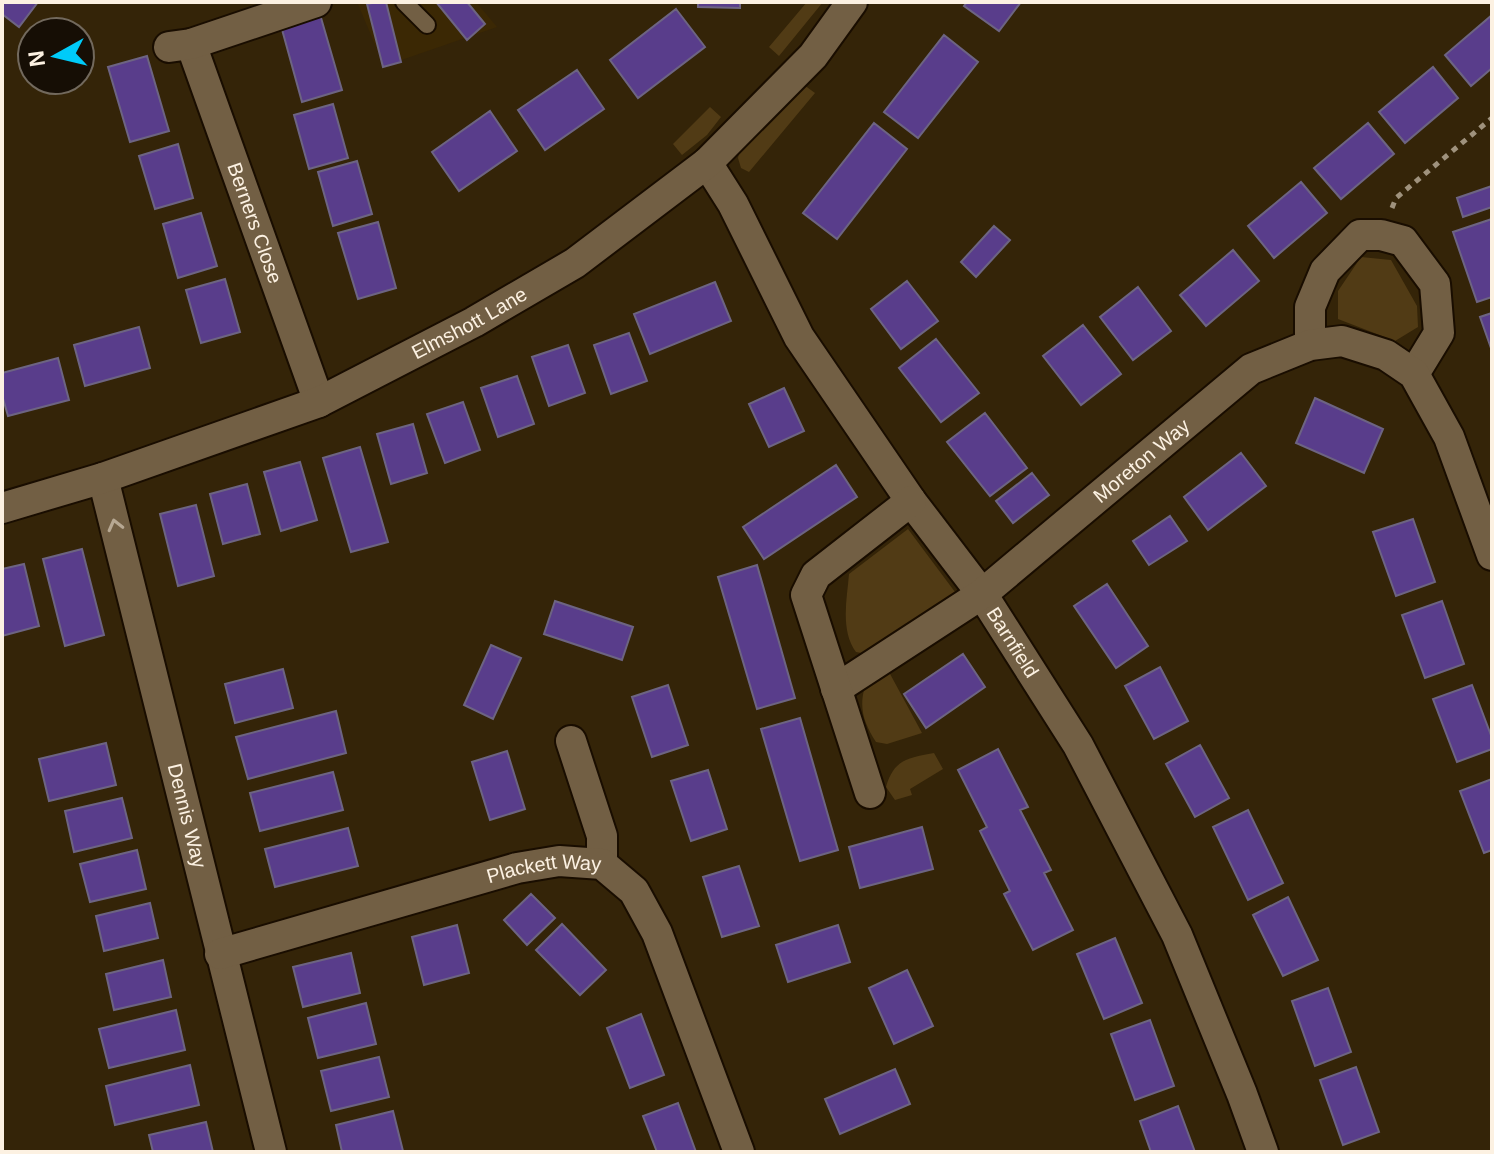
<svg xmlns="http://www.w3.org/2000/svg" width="1494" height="1154" font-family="Arial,sans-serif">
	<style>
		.built { fill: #3b2804 }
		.green { fill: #513b15 }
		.building { fill: #593d8b; stroke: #6d6482; stroke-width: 2 }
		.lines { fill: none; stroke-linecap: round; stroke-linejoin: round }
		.lane-casing { stroke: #190d00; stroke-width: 20 }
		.street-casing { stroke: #190d00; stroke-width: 34 }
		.path { stroke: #9f927d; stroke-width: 5; stroke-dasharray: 6 6; stroke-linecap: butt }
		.lane { stroke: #725f44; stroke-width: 16 }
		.street { stroke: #725f44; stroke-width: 30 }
		.oneway { stroke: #b7a893 }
		.labels { text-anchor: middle; stroke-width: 6; stroke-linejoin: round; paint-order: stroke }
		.street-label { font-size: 20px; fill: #fcf1e2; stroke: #160e05 }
	</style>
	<rect width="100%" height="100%" fill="#342408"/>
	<path class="built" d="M357 2H476L497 27 384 66Z"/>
	<path class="green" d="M807 2H823L779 56 769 47Z
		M804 85 815 93 749 172 741 168 738 158 741 144Z
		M710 107 721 117 707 135 682 155 673 144Z
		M1361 257 1391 260 1417 306 1418 327 1395 341 1338 319V291Z
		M908 529 955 592 867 654 856 652C840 630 847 599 849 574Z
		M889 672 922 733 887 744 876 742C865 725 859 710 864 690Z
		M934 753 943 769 910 789 912 795 895 800 886 787C894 759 908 758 934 753Z"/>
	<path class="building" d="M2 2H38L19 27 2 14Z
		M377 2H386L401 62 383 67 367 4Z
		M436 2H467L485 24 467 40Z
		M698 2H740V8L698 7Z
		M967 2H1021L999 31 964 6Z
		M317 4 342 90 302 102 278 15Z
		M676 9 705 47 638 98 610 60Z
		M1492 15V68L1471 86 1445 55Z
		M944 35 978 62 918 138 884 112Z
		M147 56 169 131 130 142 108 67Z
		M1433 67 1458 98 1405 143 1379 112Z
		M577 70 604 109 545 150 518 110Z
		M333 104 348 158 309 169 294 115Z
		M490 111 517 151 459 191 432 152Z
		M874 123 907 149 837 239 803 213Z
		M1368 123 1394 154 1341 199 1314 168Z
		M178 144 193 198 155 209 139 156Z
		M357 161 372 214 333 226 318 172Z
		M1301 182 1327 213 1274 258 1248 226Z
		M1492 186V207L1463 217 1457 198Z
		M201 213 217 266 178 278 163 224Z
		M1492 219V297L1477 302 1453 232Z
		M378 222 396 288 358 299 338 233Z
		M994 226 1010 240 976 277 961 262Z
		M1233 250 1259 281 1206 326 1180 295Z
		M225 279 240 332 201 343 186 290Z
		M907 281 938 321 901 349 871 309Z
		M715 282 731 321 650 354 634 314Z
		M1138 287 1171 331 1133 360 1100 317Z
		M1492 313V351L1480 317Z
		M1083 325 1121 374 1081 405 1043 356Z
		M139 327 150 368 85 386 74 345Z
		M629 333 647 381 611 394 594 345Z
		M936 339 979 393 941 422 899 368Z
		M568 345 585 393 549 406 532 357Z
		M58 358 69 400 8 416 2 395V373Z
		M517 376 534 424 498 437 481 388Z
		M784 388 804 431 769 447 749 404Z
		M1315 398 1383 429 1364 473 1296 443Z
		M463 402 480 450 445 463 427 414Z
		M985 413 1027 468 990 496 947 442Z
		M413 424 427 473 391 484 377 434Z
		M360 447 388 542 351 552 323 458Z
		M1241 453 1266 486 1208 530 1184 497Z
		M300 462 317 520 281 531 264 472Z
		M836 465 857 497 764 559 743 527Z
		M1032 473 1049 495 1013 523 996 501Z
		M247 484 260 534 223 544 210 494Z
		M196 505 214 576 178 586 160 514Z
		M1170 516 1187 541 1149 565 1133 541Z
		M1413 519 1435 582 1396 596 1373 532Z
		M82 549 104 635 65 646 43 559Z
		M24 564 39 626 2 636V569Z
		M757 565 795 698 757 709 718 577Z
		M1107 584 1148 646 1116 668 1074 606Z
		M555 601 633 627 622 660 544 634Z
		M1442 601 1464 664 1425 678 1402 615Z
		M491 645 521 658 493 719 464 705Z
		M963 654 985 687 926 728 904 694Z
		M1160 667 1188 721 1154 739 1125 686Z
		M283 669 293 708 235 723 225 684Z
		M668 685 688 745 652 757 632 697Z
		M1472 685 1492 738V749L1457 762 1433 699Z
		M336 711 346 753 248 779 236 737Z
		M800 718 838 850 800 861 761 729Z
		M106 743 116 785 49 801 39 759Z
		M1200 745 1229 798 1195 817 1166 764Z
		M998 749 1028 807 1020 810 1051 870 1044 873 1073 930 1033 950 1004 894 1010 891 980 831 987 827 958 770Z
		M507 751 525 809 490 820 472 762Z
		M708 770 727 829 691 841 671 781Z
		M333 772 343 810 260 831 250 793Z
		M1492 779V850L1484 853 1460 791Z
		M122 798 132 838 74 852 65 811Z
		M1248 810 1283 883 1248 900 1213 827Z
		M922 827 933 869 860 888 849 847Z
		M348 828 358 866 275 887 265 849Z
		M137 850 146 889 90 902 80 864Z
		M739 866 759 926 722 937 703 877Z
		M531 894 555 918 527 945 504 920Z
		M1288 897 1318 960 1283 976 1253 915Z
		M150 903 158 938 104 951 96 916Z
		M562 924 606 970 580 995 536 950Z
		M457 925 469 973 424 985 412 937Z
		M838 925 850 962 788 982 776 945Z
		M1115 938 1142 1003 1104 1019 1077 954Z
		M351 953 360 993 303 1007 293 967Z
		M163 960 171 997 114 1010 106 974Z
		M907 970 933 1026 894 1044 869 988Z
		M1328 988 1351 1052 1315 1066 1292 1001Z
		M366 1003 376 1044 318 1058 308 1018Z
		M176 1010 185 1050 109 1068 99 1029Z
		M641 1014 664 1075 630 1088 607 1028Z
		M1150 1020 1174 1086 1135 1100 1111 1034Z
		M379 1057 389 1097 331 1111 321 1071Z
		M190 1065 199 1105 115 1125 106 1086Z
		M1356 1067 1379 1132 1343 1145 1320 1080Z
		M895 1069 910 1104 840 1134 825 1099Z
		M678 1103 696 1152H657L643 1116Z
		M1178 1106 1195 1152H1151L1140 1121Z
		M393 1111 403 1151 342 1152 336 1125Z
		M206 1122 213 1152H153L149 1135Z"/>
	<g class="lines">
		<defs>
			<path id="lane" d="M404 2 427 25"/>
			<g id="street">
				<path id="s1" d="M191 44 319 402"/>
				<path d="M169 47 191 44 316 2"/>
				<path id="s2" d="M707 163 733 204 799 337 911 501 982 594 1078 745 1177 935 1242 1094 1263 1152"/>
				<path d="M1310 345V307L1325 271 1360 235H1381L1403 241 1435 284 1439 333 1414 374"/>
				<path id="s3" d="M103 478 271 1152"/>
				<path id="s4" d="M2 508 103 478 319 402 474 322 575 263 707 163 813 56 852 2"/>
				<path id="s5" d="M836 689 982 594 1251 369 1310 345 1342 341 1386 355 1414 374 1449 437 1492 555"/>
				<path d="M571 741 602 836V864"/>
				<path d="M870 793 806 595 816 575 911 501"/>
				<path id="s6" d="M220 954 517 868 559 861 602 864 634 891 657 933 739 1152"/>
			</g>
		</defs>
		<use href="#lane" class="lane-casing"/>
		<use href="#street" class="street-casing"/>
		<path class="path" d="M1392 208 1396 198 1492 118"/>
		<use href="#lane" class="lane"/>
		<use href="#street" class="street"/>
	</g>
	<defs><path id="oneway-chevron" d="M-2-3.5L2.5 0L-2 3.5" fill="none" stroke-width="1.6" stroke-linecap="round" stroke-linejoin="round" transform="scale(2)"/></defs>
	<use class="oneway" href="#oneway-chevron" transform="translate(115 525) rotate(-104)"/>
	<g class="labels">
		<g class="street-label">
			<text dy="7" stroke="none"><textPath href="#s1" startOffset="190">Berners Close</textPath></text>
			<text dy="7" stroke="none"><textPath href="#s4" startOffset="504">Elmshott Lane</textPath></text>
			<text dy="7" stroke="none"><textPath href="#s5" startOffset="382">Moreton Way</textPath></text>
			<text dy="7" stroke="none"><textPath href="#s2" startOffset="570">Barnfield</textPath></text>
			<text dy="7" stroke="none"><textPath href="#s3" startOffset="348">Dennis Way</textPath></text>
			<text dy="7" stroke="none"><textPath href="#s6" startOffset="336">Plackett Way</textPath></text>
		</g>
	</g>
	<rect width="1494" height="1154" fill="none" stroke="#fcf1e2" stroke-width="8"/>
	<g transform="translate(56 56) rotate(262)"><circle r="38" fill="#160e05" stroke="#72695d" stroke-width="2"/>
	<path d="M0-6L14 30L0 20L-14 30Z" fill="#00cbf9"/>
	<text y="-12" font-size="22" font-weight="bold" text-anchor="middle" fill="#fcf1e2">N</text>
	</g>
</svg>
